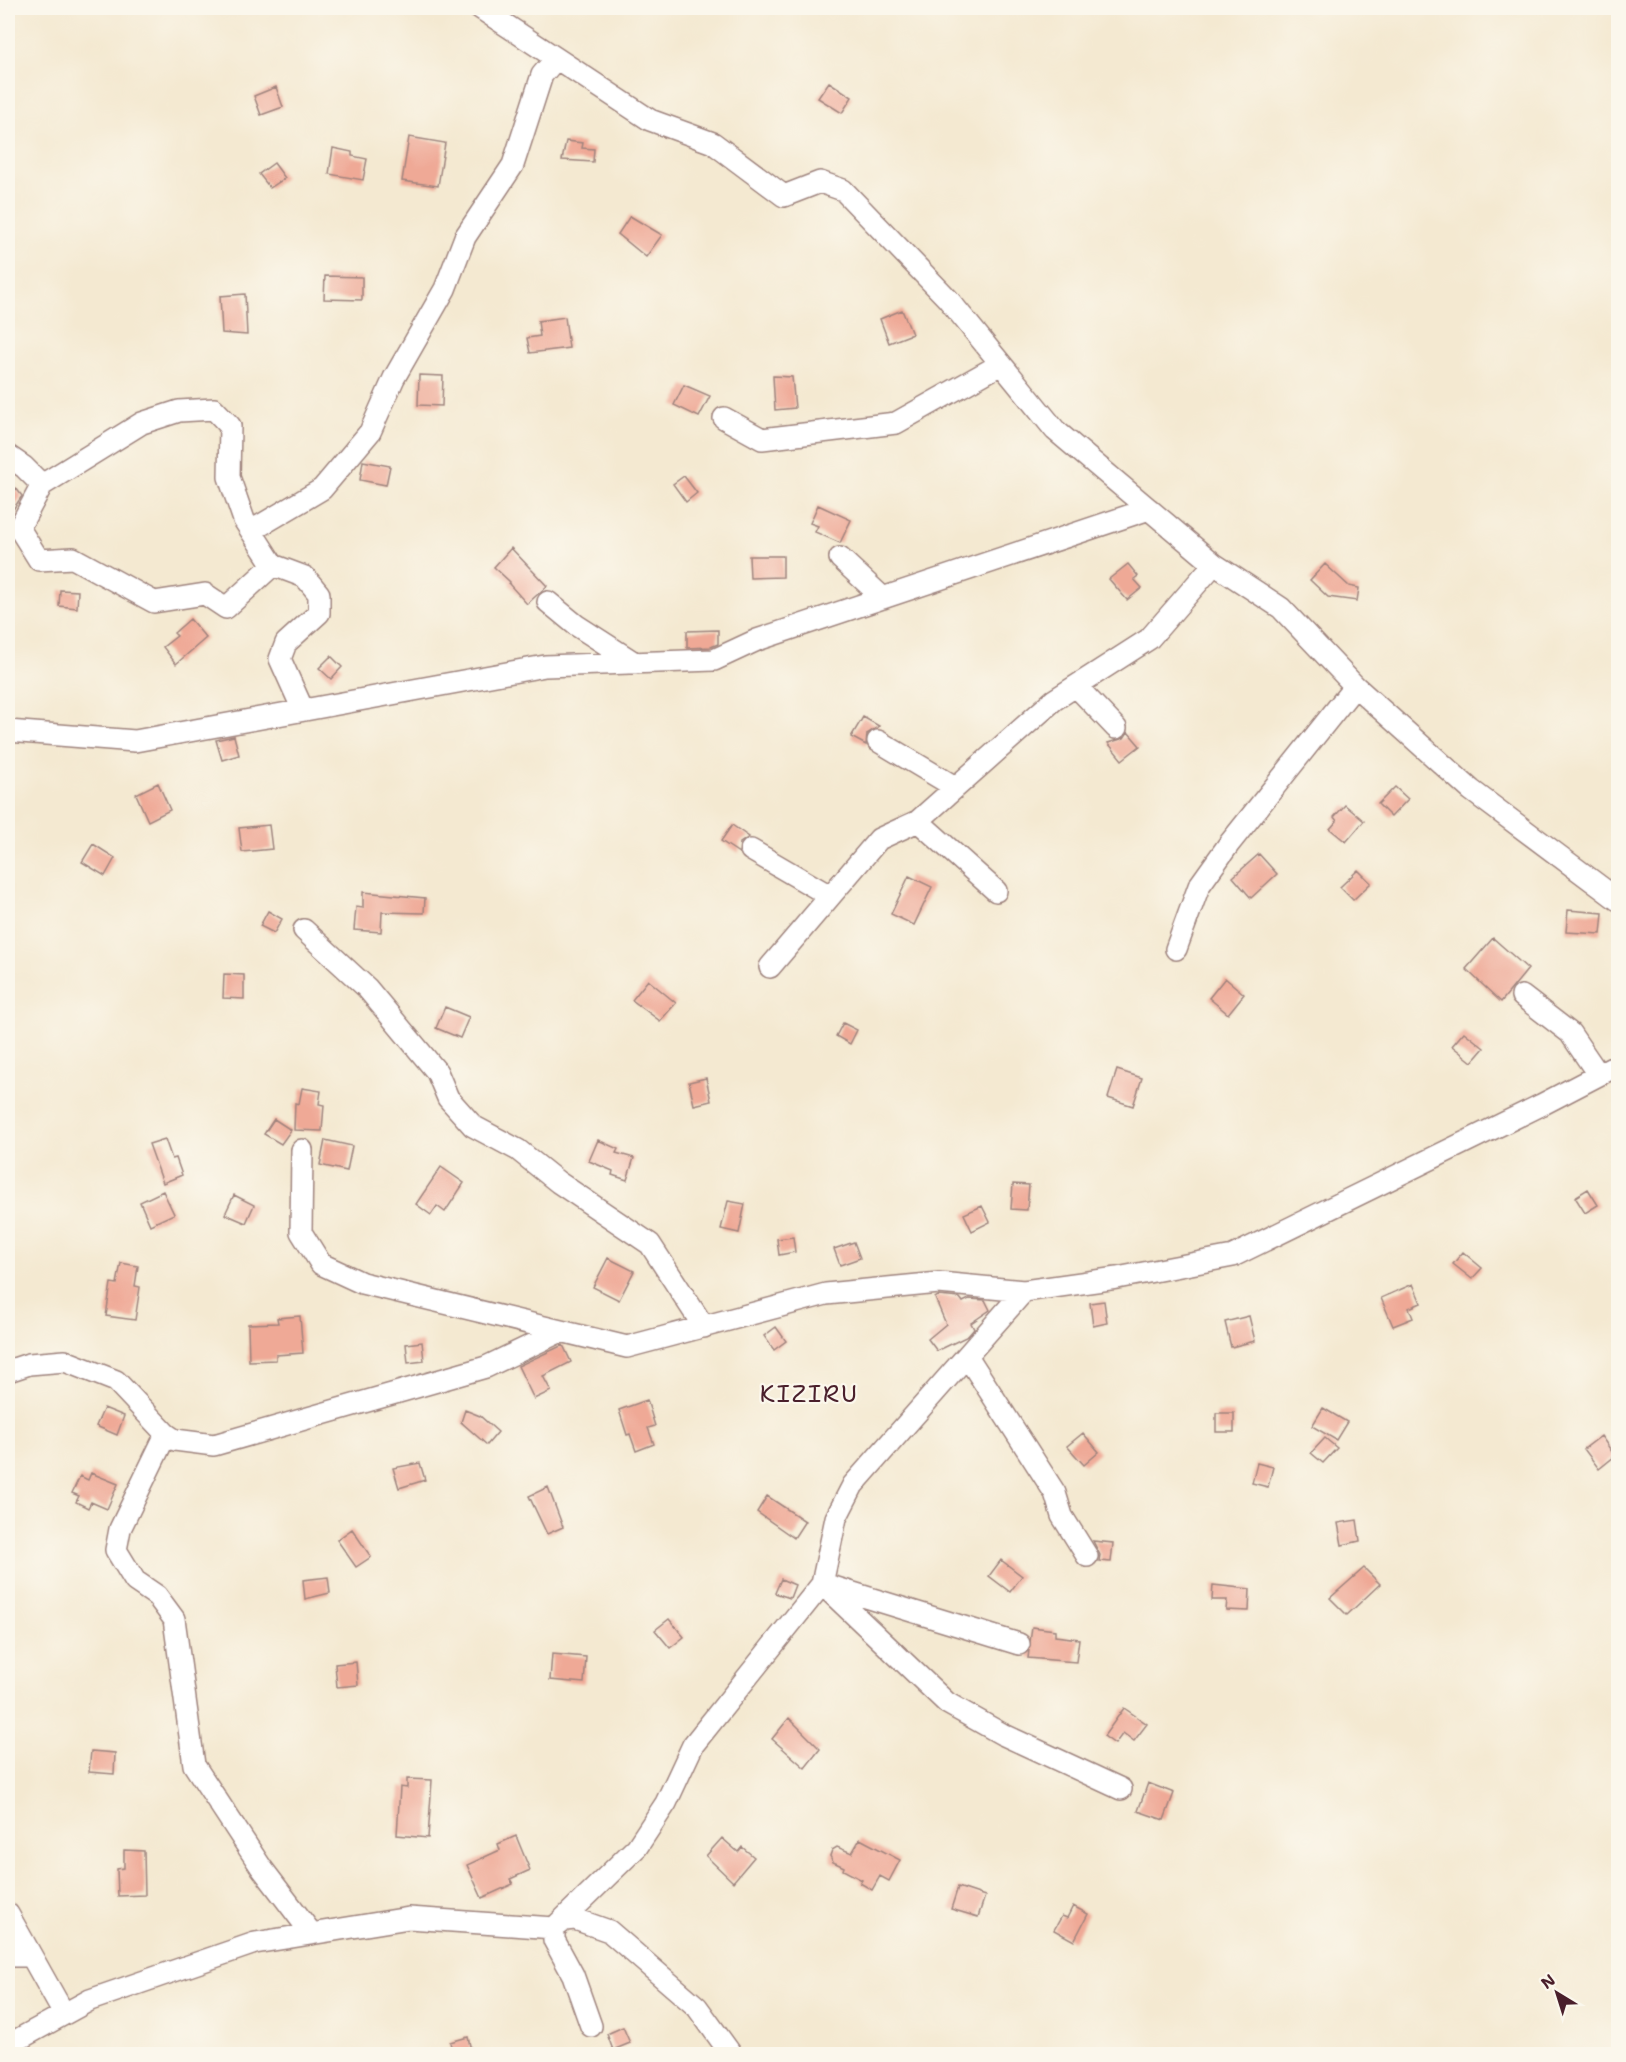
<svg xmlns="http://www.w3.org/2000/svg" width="1626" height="2062" font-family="'Shantell Sans',sans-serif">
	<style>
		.building { fill: #efa996 }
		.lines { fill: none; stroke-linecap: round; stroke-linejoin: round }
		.minor-casing { stroke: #9f847e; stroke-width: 24 }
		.minor { stroke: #fff; stroke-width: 21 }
		.labels { text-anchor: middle; stroke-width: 4.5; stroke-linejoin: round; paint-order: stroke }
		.quarter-label { font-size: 24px; letter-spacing: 1.5px; fill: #4a1f2b; stroke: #fbf7ec }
	</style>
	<rect width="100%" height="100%" fill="#fbf7ec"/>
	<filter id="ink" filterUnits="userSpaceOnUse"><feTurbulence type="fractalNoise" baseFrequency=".0167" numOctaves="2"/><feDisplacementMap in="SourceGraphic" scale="12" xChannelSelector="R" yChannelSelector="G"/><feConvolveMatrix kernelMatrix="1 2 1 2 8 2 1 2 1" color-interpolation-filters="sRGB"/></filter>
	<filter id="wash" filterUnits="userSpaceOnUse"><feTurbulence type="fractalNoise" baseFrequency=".008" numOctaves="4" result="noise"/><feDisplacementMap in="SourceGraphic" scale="24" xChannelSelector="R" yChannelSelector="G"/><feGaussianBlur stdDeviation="1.35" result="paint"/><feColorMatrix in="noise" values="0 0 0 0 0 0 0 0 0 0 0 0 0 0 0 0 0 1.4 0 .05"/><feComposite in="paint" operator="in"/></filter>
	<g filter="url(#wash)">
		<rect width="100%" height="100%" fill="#f4e9d1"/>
		<g id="blocks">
			<path class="building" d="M829 82 852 97 842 113 818 98Z
				M276 87 283 107 261 115 254 96Z
				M409 137 445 143 438 186 402 181Z
				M566 141 583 143 582 148 594 149 593 162 562 160Z
				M333 148 352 152V156L367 159 363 180 329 174Z
				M274 163 285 178 270 188 259 174Z
				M630 216 662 235 646 257 618 234Z
				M325 276 362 277V300L324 299Z
				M245 294 247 335 222 333 220 296Z
				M902 310 912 334 889 343 880 319Z
				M565 317 569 348 530 353 527 338 540 336 538 321Z
				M419 375 443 376 442 406 418 405Z
				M773 376 792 377 795 408 775 410Z
				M684 385 710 396 699 417 674 405Z
				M363 461 390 466 386 485 360 480Z
				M684 476 697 493 686 502 673 484Z
				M16 488 22 496 8 517V494Z
				M818 505 851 520 840 543 815 532 818 526 810 523Z
				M511 548 547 586 527 604 509 584 510 582 494 567Z
				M749 556H783V577L750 578Z
				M1128 564 1138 576 1134 579 1142 588 1127 600 1109 579Z
				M1325 564 1349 586 1359 588 1357 601 1328 597 1310 580Z
				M60 590 78 591 77 608 59 606Z
				M190 619 206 638 176 664 163 647 177 636 174 633Z
				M718 630V644L711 647 687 648V631Z
				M331 656 342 667 331 679 319 668Z
				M863 717 879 726 867 734 866 745 851 737Z
				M1128 732 1140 746 1122 760 1108 743 1124 738Z
				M234 736 239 755 222 760 216 740Z
				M158 783 170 810 148 821 136 794Z
				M1395 787 1408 799 1391 817 1378 804Z
				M1345 805 1364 821 1346 842 1330 829 1337 821 1334 817Z
				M269 825 272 849 242 852 239 828Z
				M732 825 749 837 740 843 739 853 721 841Z
				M93 844 115 858 105 876 82 862Z
				M1259 854 1277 874 1251 898 1233 877Z
				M1358 870 1371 883 1353 900 1340 887Z
				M909 876 932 887 914 925 891 914Z
				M363 892 425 898 424 913 382 912 381 932 354 930 356 907 363 908Z
				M1568 910 1603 913 1601 934 1566 932Z
				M268 911 282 919 274 933 260 926Z
				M1493 938 1528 969 1501 1002 1466 969Z
				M224 974 244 975V999L223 998Z
				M1225 978 1244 994 1228 1014 1209 998Z
				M648 980 676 1003 660 1021 632 1000Z
				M445 1007 469 1017 460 1038 436 1028Z
				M843 1023 857 1030 850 1044 836 1036Z
				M1464 1032 1484 1048 1472 1062 1452 1046Z
				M1117 1070 1142 1078 1133 1106 1108 1098Z
				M706 1078 711 1101 694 1105 689 1082Z
				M302 1088 321 1091 319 1104 324 1105 322 1131 294 1130 295 1103 299 1104Z
				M274 1119 291 1130 281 1144 264 1134Z
				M165 1139 172 1159 176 1158 182 1175 163 1183 149 1144Z
				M325 1140 352 1146 347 1171 320 1165Z
				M598 1140 618 1149 616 1153 634 1158 627 1180 612 1175 613 1171 589 1161Z
				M441 1167 464 1183 445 1212 437 1206 431 1215 416 1204Z
				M1013 1184 1029 1185 1027 1210 1011 1209Z
				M1588 1189 1598 1205 1585 1213 1575 1197Z
				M163 1191 174 1214 150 1225 140 1202Z
				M234 1195 254 1205 246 1223 225 1214Z
				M728 1201 745 1204 739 1233 721 1229Z
				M982 1206 990 1222 972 1231 964 1214Z
				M793 1237 795 1252 779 1255 777 1239Z
				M854 1242 860 1258 840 1265 834 1249Z
				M1463 1252 1482 1268 1472 1279 1453 1264Z
				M608 1258 634 1271 619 1300 593 1287Z
				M121 1263 138 1266 135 1286 140 1287 135 1320 106 1316 111 1283 117 1284Z
				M1413 1284 1421 1303 1409 1308 1413 1318 1393 1326 1381 1298Z
				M938 1296 960 1298 963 1302 969 1299 985 1300 990 1310 971 1323 974 1329 968 1336 937 1351 928 1339 946 1324 935 1298Z
				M1104 1301 1107 1323 1093 1326 1090 1303Z
				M300 1316 303 1353 276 1355V1360L249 1361 248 1324 278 1323 277 1318Z
				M1249 1316 1255 1341 1231 1347 1225 1322Z
				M776 1327 786 1341 774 1350 764 1336Z
				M422 1342 424 1361 408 1363 406 1344Z
				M563 1345 571 1362 543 1376 551 1391 534 1399 518 1366Z
				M647 1400 655 1426 648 1428 654 1444 636 1451 630 1434 627 1435 619 1410Z
				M104 1408 124 1416 117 1435 96 1426Z
				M1323 1408 1347 1422 1336 1440 1312 1426Z
				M465 1410 480 1416 498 1432 487 1445 461 1422Z
				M1216 1413H1234V1432H1216Z
				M1083 1433 1099 1452 1084 1465 1067 1446Z
				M1601 1436 1615 1456 1599 1469 1584 1449Z
				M1325 1438 1337 1448 1323 1463 1311 1453Z
				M420 1463 425 1480 399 1488 393 1468Z
				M1257 1463 1273 1467 1268 1487 1252 1483Z
				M91 1473 118 1484 107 1509 91 1502 88 1508 76 1502 79 1496 72 1493 80 1476 88 1480Z
				M548 1487 563 1527 547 1534 529 1496Z
				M767 1496 805 1521 794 1538 757 1512Z
				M1357 1520 1360 1541 1342 1545 1338 1523Z
				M352 1529 371 1557 356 1567 337 1540Z
				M1093 1541 1113 1543 1111 1562 1099 1561 1100 1555Z
				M1001 1560 1022 1576 1010 1592 989 1576Z
				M1364 1568 1380 1584 1347 1615 1330 1598Z
				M328 1577 330 1593 305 1599 303 1580Z
				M781 1579 795 1585 790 1598 775 1593Z
				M1213 1585 1250 1589 1249 1611 1226 1610 1227 1600H1212Z
				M669 1619 684 1637 670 1648 655 1630Z
				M1032 1627 1055 1630V1636L1079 1639 1076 1662 1028 1658Z
				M552 1654 586 1657 584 1683 550 1680Z
				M356 1662 358 1685 337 1687 335 1664Z
				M1124 1708 1147 1724 1134 1741 1123 1733 1115 1744 1104 1736Z
				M789 1718 820 1749 805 1768 772 1739Z
				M91 1751 115 1753 114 1774 89 1772Z
				M407 1779 432 1780 428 1838 397 1835 400 1787 407 1788Z
				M1148 1783 1174 1793 1164 1820 1138 1811Z
				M516 1836 530 1870 510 1879 513 1884 482 1898 467 1865 500 1850 498 1844Z
				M722 1838 738 1852 742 1847 754 1857 733 1882 706 1856Z
				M860 1839 900 1860 889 1881 880 1876 872 1890 860 1883 862 1880 843 1870 844 1867 833 1862 830 1856 832 1850 837 1847 852 1853Z
				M124 1850 144 1851 145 1895 118 1896 117 1869 124 1868Z
				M958 1887 985 1896 978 1917 951 1909Z
				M1073 1906 1088 1914 1074 1941 1054 1930 1062 1916 1067 1918Z
				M623 2027 630 2043 613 2050 607 2034Z
				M468 2037 472 2055H453L450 2042Z"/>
		</g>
	</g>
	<g filter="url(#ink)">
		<use href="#blocks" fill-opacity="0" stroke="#9f847e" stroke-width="1.5"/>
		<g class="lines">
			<defs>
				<path id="minor" d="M480 8 650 120 713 143 784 196 820 182 843 190 948 299 1055 430 1214 564 1281 608 1355 686 1471 790 1618 900
					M724 418 762 439 896 423 1001 364
					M8 456 24 467 42 485 142 423 179 411 214 409 230 426 229 477 244 520 273 565 305 577 319 594V613L286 643 280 659 303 710
					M42 485 19 528 39 560 73 558 154 602 205 594 226 608 273 565
					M251 531 322 489 370 432 394 378 445 289 465 237 513 165 542 75 555 60
					M840 558 883 598
					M548 602 576 625 635 663
					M1076 686 1116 728
					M8 731 135 741 545 666 714 660 757 640 1149 509
					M878 741 955 787
					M918 821 996 891
					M751 850 830 896
					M304 930 367 988 437 1072 448 1098 473 1126 518 1150 558 1182 650 1244 704 1327
					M1176 949 1199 886 1229 844 1355 686
					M770 967 879 839 918 821 1054 700 1149 639 1214 564
					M1522 996 1570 1033 1598 1074
					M302 1150 301 1232 321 1264 362 1283 627 1347 826 1294 939 1283 1024 1291 1117 1278 1233 1256 1541 1105 1618 1065
					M967 1356 1055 1493 1062 1516 1087 1556
					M8 1371 29 1364 65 1361 116 1381 166 1434 175 1440 214 1445 486 1367 559 1332
					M166 1434 120 1529 116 1550 135 1581 157 1596 174 1619 194 1765 261 1867 312 1934
					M822 1584 947 1703 1002 1734 1121 1789
					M827 1585 1019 1644
					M8 1914 64 2014
					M8 1956H31
					M591 2026 573 1975 554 1940V1928L565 1920 575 1919 609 1931 697 2007 731 2054
					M8 2045 90 2000 255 1943 409 1918 554 1928 637 1847 666 1803 693 1745 822 1584 836 1518 853 1485 1024 1291"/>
			</defs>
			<use href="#minor" class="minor-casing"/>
			<use href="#minor" class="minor"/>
		</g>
	</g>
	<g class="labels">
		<g class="quarter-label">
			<text x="809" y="1402">KIZIRU</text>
		</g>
	</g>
	<rect width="1626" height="2062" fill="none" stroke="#fbf7ec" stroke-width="30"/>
	<g transform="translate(1557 1993) rotate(322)" stroke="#fbf7ec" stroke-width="4.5" paint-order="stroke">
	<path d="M0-4.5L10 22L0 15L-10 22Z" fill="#4a1f2b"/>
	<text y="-9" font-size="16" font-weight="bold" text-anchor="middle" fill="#4a1f2b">N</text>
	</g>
</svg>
